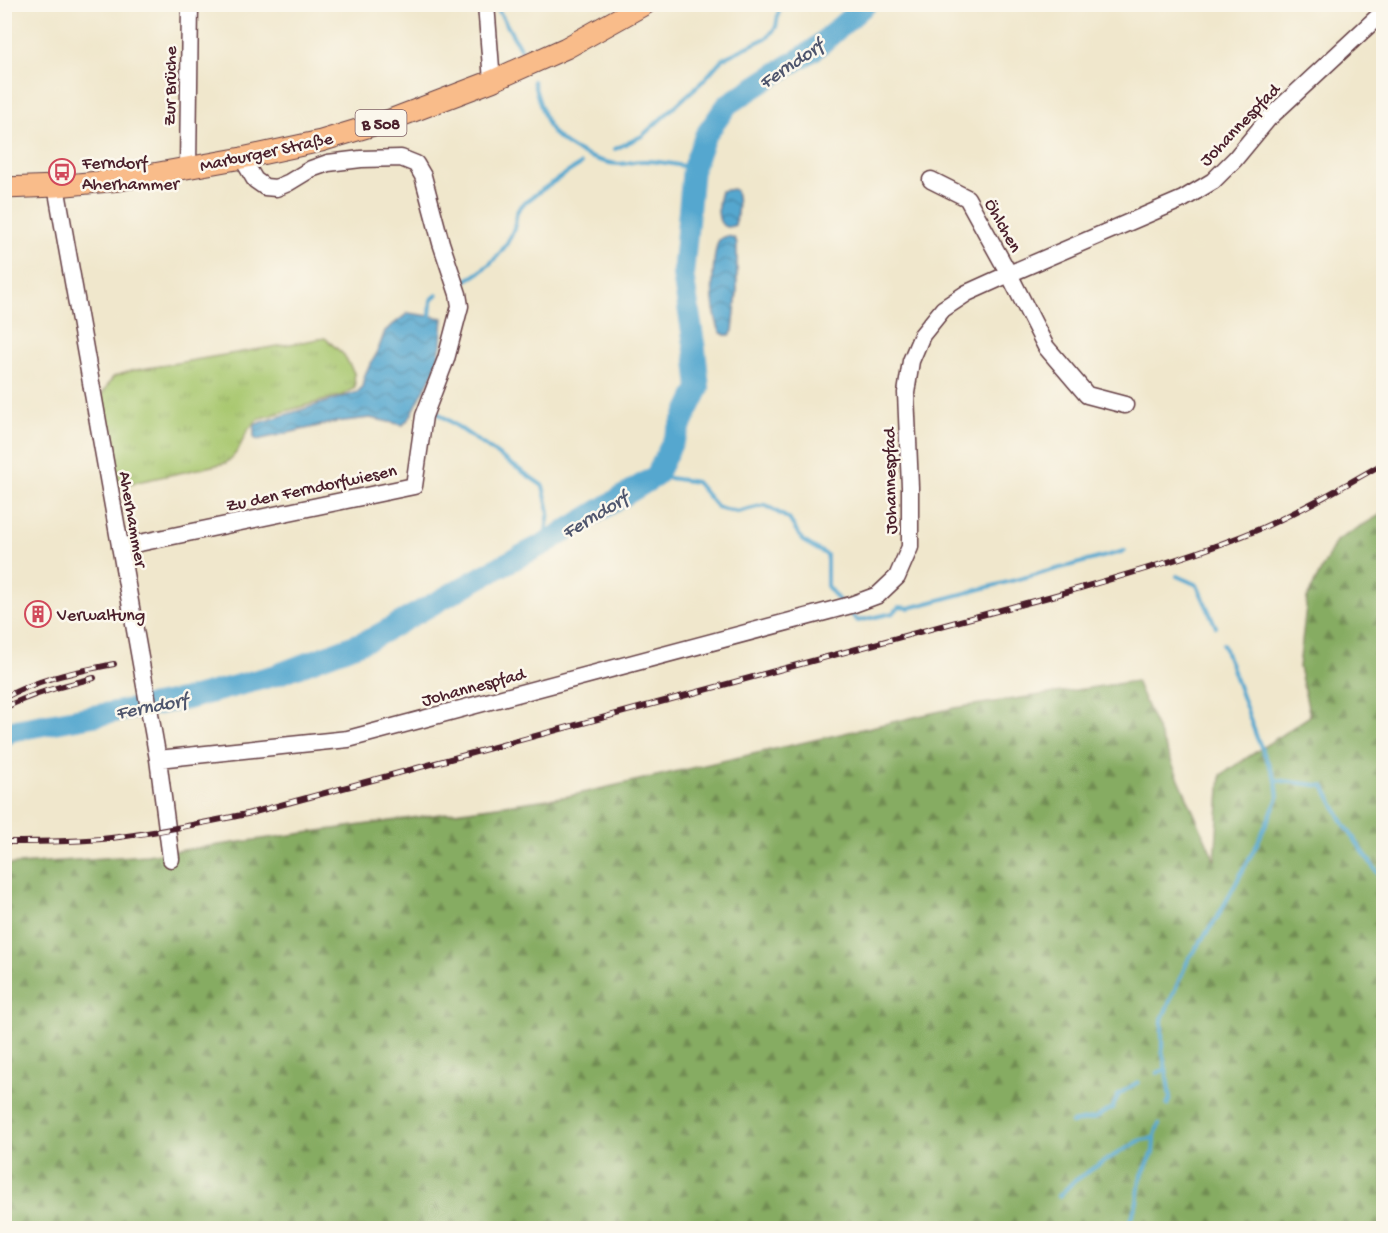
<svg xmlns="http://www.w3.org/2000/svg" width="1388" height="1233" font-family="'Gochi Hand',sans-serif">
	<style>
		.grass { fill: url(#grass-tufts); stroke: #7a744e; stroke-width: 1.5 }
		.forest { fill: url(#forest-firs); stroke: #686646; stroke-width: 1.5 }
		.water { fill: url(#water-waves); stroke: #4f637d; stroke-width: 1.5 }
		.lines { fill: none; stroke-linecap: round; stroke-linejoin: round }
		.stream { stroke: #54a7cf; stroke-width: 4 }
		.river { stroke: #54a7cf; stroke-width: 22 }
		.minor-casing { stroke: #633d43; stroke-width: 19 }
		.major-casing { stroke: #633d43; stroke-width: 23 }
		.minor { stroke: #fff; stroke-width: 16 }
		.major { stroke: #f9bc8a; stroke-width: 21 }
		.rail-casing { stroke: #4a1f2b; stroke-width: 6 }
		.rail { stroke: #fbf7ec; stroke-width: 4; stroke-dasharray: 11; stroke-linecap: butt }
		.labels { text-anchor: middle; stroke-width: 5; stroke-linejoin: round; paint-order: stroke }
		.shield { fill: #fbf7ec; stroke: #7f6065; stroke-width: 1.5 }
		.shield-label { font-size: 16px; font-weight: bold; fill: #4a1f2b }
		.street-label { font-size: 18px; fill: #4a1f2b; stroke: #fbf7ec }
		.poi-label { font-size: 18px; fill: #4a1f2b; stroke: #fbf7ec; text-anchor: start }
		.water-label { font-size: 20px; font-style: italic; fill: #4e556d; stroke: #fbf7ec }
	</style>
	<defs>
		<pattern id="grass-tufts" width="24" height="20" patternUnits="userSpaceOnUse" patternTransform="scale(1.5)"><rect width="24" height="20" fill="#a9c870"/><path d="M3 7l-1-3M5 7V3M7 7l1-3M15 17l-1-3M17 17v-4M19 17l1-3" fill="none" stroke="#93ab61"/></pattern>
		<pattern id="forest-firs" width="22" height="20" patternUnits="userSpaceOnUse" patternTransform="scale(1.5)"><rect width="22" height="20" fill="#86ac62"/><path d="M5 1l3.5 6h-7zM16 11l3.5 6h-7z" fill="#708b51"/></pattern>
		<pattern id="water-waves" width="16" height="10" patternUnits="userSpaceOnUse" patternTransform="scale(1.5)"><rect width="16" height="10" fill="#54a7cf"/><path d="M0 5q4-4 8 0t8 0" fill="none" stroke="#4887a8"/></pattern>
	</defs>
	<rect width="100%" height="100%" fill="#fbf7ec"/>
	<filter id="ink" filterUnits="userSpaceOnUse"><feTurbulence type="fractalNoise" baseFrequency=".0167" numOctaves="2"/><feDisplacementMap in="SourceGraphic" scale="12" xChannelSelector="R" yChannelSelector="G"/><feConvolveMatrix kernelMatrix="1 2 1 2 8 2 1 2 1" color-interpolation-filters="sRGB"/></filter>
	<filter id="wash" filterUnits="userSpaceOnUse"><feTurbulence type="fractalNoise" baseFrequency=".008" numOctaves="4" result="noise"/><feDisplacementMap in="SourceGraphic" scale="24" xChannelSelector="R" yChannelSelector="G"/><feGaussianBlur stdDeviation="1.35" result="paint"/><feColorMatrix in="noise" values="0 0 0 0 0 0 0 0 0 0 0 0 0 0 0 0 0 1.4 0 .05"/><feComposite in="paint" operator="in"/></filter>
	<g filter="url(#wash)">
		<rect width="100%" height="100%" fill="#f0e7cc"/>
		<path class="grass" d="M325 338 344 355 354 373 355 388 343 395 258 419C255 423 251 426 248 430 240 444 240 452 226 463L119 486 117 482 101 396 113 377 130 371Z"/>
		<path class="forest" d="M1383 513V1228H5V865L147 855 569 796 954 708 1136 681 1215 861 1221 775 1310 716 1299 667 1307 598 1336 541Z"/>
		<path class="water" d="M733 189 736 191C739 203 738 213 735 225 714 235 717 203 721 191Z
			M728 236 734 238 737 243V292L733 331 730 335H725L720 332C716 322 714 311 713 300 712 289 713 246 720 239 722 237 725 237 728 236Z
			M408 313 443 318 441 345 435 369 410 417 403 425 370 418 336 422 257 440 254 438V428L256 424 358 392 362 387 365 374 377 353 385 331Z"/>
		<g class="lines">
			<path class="stream" d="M495 4 521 50
				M533 81C537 94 544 122 553 133 568 149 598 163 619 164 627 164 634 161 642 161 659 160 676 165 693 168
				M615 149 642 136 704 80 722 59 768 37 776 27 780 4
				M465 281C486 270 506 252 514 228 516 223 515 215 518 210 522 202 571 170 581 164
				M430 316 431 300 437 295
				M435 411 543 486 549 512 544 544
				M656 476 696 482 717 507 737 512 765 505 789 519 803 541 827 555V586L841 603
				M1177 576 1197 585 1216 627
				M848 611 858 621 893 613 899 607 909 608 1125 551
				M1223 644 1257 738 1276 780 1324 786 1344 824 1384 882
				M1384 936 1382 938 1384 939
				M1157 1073 1166 1069
				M1167 1105 1170 1098 1166 1069 1162 1050V1019L1189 958 1217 918 1256 846 1278 798 1276 780
				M1071 1123 1096 1118 1112 1108 1119 1094 1138 1082
				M1059 1196 1073 1182 1101 1163 1141 1140 1154 1138
				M1125 1228 1129 1223 1137 1202 1140 1179 1153 1153 1154 1138 1159 1124"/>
			<path class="river" d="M4 736 10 731 187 699 276 675 371 639 499 567 544 544 656 476 699 388 695 350 683 275 693 168 705 136 728 104 815 49 866 4"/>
		</g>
	</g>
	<g filter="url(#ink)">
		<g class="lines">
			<defs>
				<path id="minor" d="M486 4 492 81
					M188 168 190 4
					M931 180 967 198 1009 274 1046 347 1087 395 1125 405
					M56 186 158 759 171 859
					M120 547 414 486 424 416 446 359 460 306 458 294 441 243 423 176 416 164 401 158 361 159 328 163 311 169 288 183 276 188 265 187 255 180 242 158
					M158 759 348 739 851 605 878 595 897 577 910 547V487L906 393 911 361 922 335 943 309 967 293 1009 274 1183 199 1213 181 1235 159 1268 119 1384 11"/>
				<path id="major" d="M4 188 56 186 120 180 242 158 321 141 390 120 492 81 566 48 645 4"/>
			</defs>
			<use href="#minor" class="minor-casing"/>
			<use href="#major" class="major-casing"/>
			<use href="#minor" class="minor"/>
			<use href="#major" class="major"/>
			<defs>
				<path id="rail" d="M4 698C40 678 75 672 114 664
					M4 708C33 693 63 686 94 678
					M4 842C40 842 76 842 111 838 157 833 202 823 247 814L1056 595C1125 575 1195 556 1262 528 1304 509 1344 486 1384 463"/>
			</defs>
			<use href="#rail" class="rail-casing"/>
			<use href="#rail" class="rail"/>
		</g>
	</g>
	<defs>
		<symbol id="bus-ring" viewBox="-11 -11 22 22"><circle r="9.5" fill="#fbf7ec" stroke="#d1495b" stroke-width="1.5"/><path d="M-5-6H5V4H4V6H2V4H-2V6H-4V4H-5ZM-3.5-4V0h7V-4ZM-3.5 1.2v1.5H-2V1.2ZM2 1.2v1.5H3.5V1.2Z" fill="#d1495b"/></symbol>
		<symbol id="building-ring" viewBox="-11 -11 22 22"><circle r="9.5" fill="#fbf7ec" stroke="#d1495b" stroke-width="1.5"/><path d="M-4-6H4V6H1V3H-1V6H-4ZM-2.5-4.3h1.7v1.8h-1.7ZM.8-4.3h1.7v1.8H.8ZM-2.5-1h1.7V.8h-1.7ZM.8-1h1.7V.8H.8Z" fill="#d1495b"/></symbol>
	</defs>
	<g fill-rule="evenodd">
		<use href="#bus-ring" x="47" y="157" width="30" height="30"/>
		<use href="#building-ring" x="23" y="599" width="30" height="30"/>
	</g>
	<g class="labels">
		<rect class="shield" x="355.5" y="110" width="51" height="26" rx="4.5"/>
		<g class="shield-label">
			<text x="381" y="129">B 508</text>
		</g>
		<g class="street-label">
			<text transform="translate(169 86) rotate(-89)" y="6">Zur Brüche</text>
			<text transform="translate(1239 124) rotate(-46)" y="6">Johannespfad</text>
			<text transform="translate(266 151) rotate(-12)" y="6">Marburger Straße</text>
			<text transform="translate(1004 225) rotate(61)" y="6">Öhlchen</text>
			<text transform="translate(889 481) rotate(-91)" y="6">Johannespfad</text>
			<text transform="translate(311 487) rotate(-12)" y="6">Zu den Ferndorfwiesen</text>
			<text transform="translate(134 519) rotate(80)" y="6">Aherhammer</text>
			<text transform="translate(473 686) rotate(-15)" y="6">Johannespfad</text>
		</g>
		<g class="poi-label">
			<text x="82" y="168">Ferndorf<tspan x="82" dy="21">Aherhammer</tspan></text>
			<text x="57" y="620">Verwaltung</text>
		</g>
		<g class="water-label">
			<text transform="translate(790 63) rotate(-34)" y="7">Ferndorf</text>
			<text transform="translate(594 514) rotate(-31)" y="7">Ferndorf</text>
			<text transform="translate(151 705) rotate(-11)" y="7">Ferndorf</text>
		</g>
	</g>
	<rect width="1388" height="1233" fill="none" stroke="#fbf7ec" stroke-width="24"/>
</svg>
